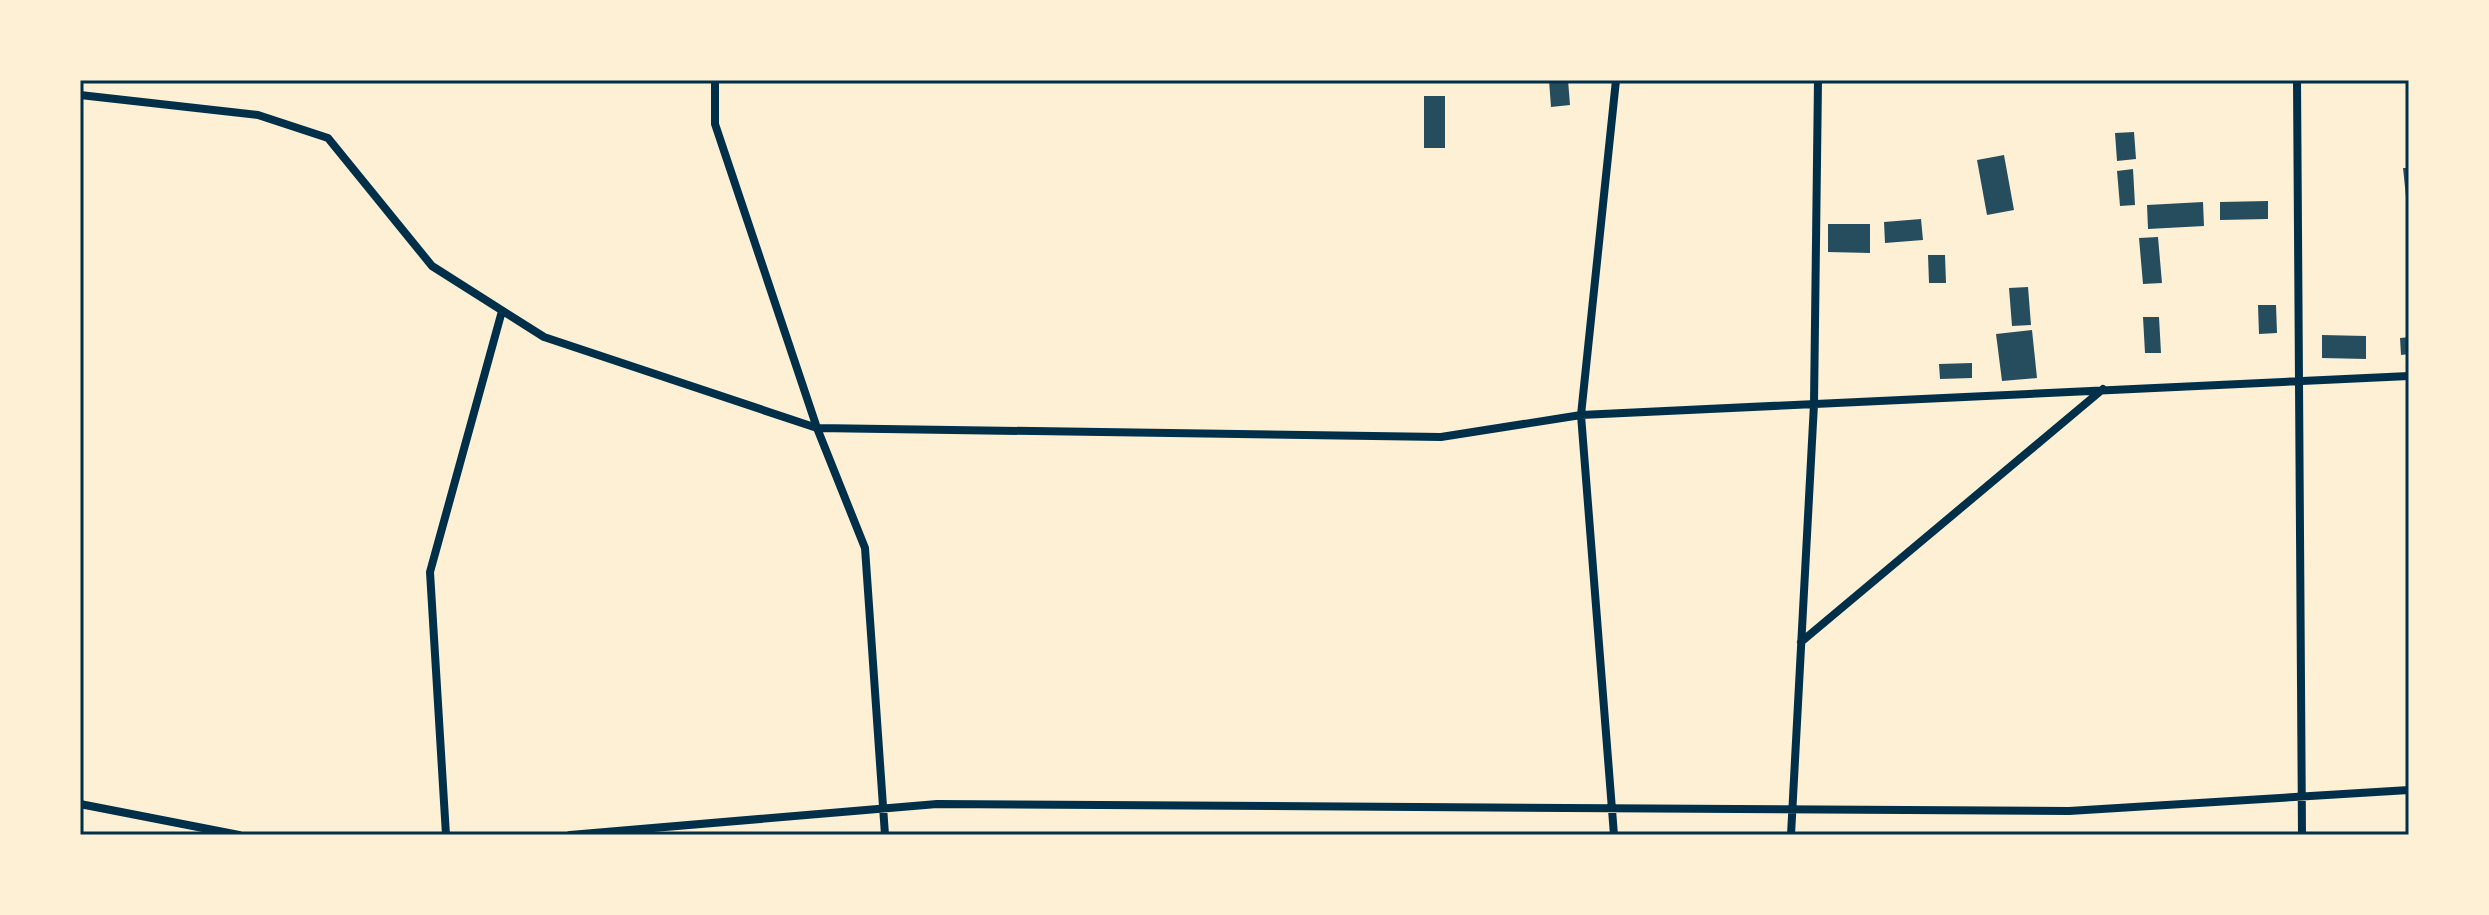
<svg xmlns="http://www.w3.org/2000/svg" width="2489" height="915" font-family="'Sofia Sans Condensed',sans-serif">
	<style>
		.building { fill: #264d5e }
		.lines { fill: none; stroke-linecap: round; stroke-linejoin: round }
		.minor { stroke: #003049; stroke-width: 8 }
		.neatline { fill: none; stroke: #003049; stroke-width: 3 }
	</style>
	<rect width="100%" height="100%" fill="#fdf0d5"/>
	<path class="building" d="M1549 80H1568L1570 105 1551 107Z
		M1424 96H1445V148H1424Z
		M2134 132 2136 159 2117 161 2115 133Z
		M2004 155 2014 210 1987 215 1977 160Z
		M2403 168H2409V197H2406Z
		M2133 169 2135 205 2120 206 2117 171Z
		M2268 201V219L2220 220V202Z
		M2203 202 2204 226 2148 229 2147 205Z
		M1921 219 1923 240 1885 243 1884 222Z
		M1828 224H1870V253L1828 252Z
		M2158 237 2162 283 2143 284 2139 238Z
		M1928 255H1945L1946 283H1929Z
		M2028 287 2031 325 2012 326 2009 288Z
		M2258 305H2276L2277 333 2259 334Z
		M2143 317H2159L2161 353H2145Z
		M2032 330 2037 378 2002 381 1996 334Z
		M2322 335 2366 336V359L2322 358Z
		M2409 337V354L2401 355 2400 338Z
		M1972 363V378L1940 379 1939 364Z"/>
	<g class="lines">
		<path class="minor" d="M715 80V124L817 428 865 548 885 835
			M2297 80 2302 835
			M80 95 258 115 328 138 432 266 544 337 817 428 1441 437 1581 415 2409 376
			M1801 642 2103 389
			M80 804 239 835
			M446 835 430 572 502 311
			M570 835 937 804 2069 811 2409 790
			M1614 835 1581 415 1616 80
			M1791 835 1814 404 1818 80"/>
	</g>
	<rect width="2489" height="915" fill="none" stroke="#fdf0d5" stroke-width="164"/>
	<rect x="82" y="82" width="2325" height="751" class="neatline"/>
</svg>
